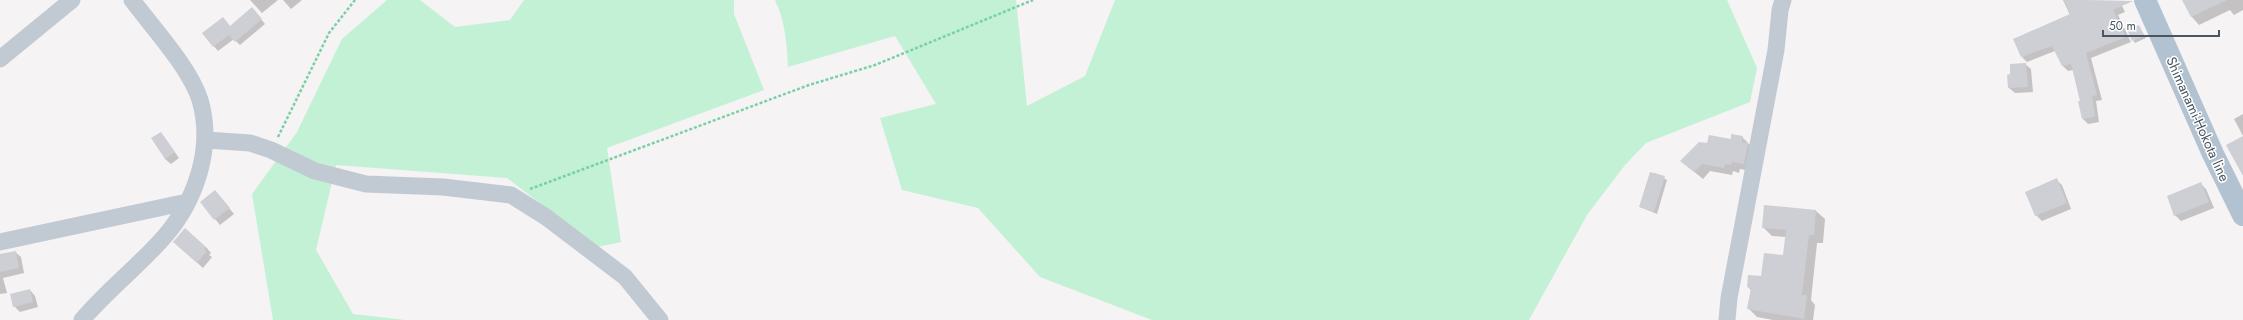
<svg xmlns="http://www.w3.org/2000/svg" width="2243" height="320" font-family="Jost,sans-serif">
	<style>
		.green { fill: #c3f1d5 }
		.shadow { fill: #0003 }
		.building { fill: #cdcfd5 }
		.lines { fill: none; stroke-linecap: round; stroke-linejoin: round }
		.path { stroke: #7ad0a6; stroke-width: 2.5; stroke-dasharray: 3 2; stroke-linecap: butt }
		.minor { stroke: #c1cad2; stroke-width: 17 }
		.major { stroke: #b3c2d1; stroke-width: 22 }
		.labels { text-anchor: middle; stroke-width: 3; stroke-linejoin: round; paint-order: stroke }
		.street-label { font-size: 14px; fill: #4a5661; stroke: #fff }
	</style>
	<rect width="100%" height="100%" fill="#f5f3f3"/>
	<path class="green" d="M387 0H420L455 27 510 20 524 0H734V14L764 90 607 148 621 242 597 247 507 178 336 165 316 250 353 314 405 320H273L252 194 297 132 342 39Z
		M775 0H1016L1027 106 1085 76 1115 0H1727L1757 68 1750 102 1646 143 1625 165 1587 215 1529 320H1152L1040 277 978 208 902 190 880 118 936 104 895 36 788 67C787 45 785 20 775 0Z"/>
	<path class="shadow" d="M250 0H278L262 13Z
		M283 0H302L291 9Z
		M2063 0 2124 1 2120 2 2125 12 2118 15 2131 42 2091 58 2102 100 2096 101 2099 122 2088 124 2083 119 2079 102H2081L2073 70 2068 71 2062 65 2055 51 2027 62 2022 57 2070 15Z
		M2184 0H2243V10L2234 15 2230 10 2199 25 2192 17Z
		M256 13 265 24 240 45 234 39 218 51 203 34 230 27Z
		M2139 26 2146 38 2135 43 2133 40Z
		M2025 64 2031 69 2033 92 2015 93 2009 88Z
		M2243 114V136L2234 119Z
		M161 133 179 158 171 164 165 159Z
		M1742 137 1750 145 1752 171 1740 169 1739 173 1733 171 1732 175 1710 171 1703 179 1681 161 1708 145Z
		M1655 173 1667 180 1657 214 1640 207Z
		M2056 180 2062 185 2071 209 2042 221 2036 215Z
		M2200 183 2206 189 2214 208 2181 221 2175 215Z
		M215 191 234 214 220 225 215 219Z
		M1765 206 1816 211 1825 219 1823 243H1817L1811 300 1815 305 1813 320H1773L1757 317 1749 309 1751 290 1748 287 1762 277 1784 256 1786 237 1772 236 1763 227Z
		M180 247H206L211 253 209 255 212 257 203 268Z
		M15 252 21 257 24 273 3 278 7 293 0 294V255Z
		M30 290 35 296 38 307 20 312 14 306Z"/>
	<path class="building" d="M2064 0 2133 1 2113 10 2126 37 2086 53 2097 95 2092 96 2095 117 2082 119 2078 101H2080L2071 64 2062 66 2052 46 2021 57 2013 39 2070 14Z
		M2182 0H2227L2191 17Z
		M252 7 262 19 235 42 229 35 213 47 202 33 223 17 230 26Z
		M2139 25 2144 36 2132 41 2127 29Z
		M2026 63 2028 87 2008 88 2007 75 2010 74V64Z
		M161 132 175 152 165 159 151 138Z
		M1731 134 1743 136 1742 142 1748 143 1744 164 1732 162 1731 165 1725 164 1724 168 1702 164 1694 172 1680 161 1699 142 1707 143 1709 135 1731 139Z
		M2243 136V176L2226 145Z
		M1650 172 1665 176 1654 212 1639 207Z
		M2057 178 2067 203 2035 216 2025 192Z
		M2201 182 2209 202 2174 216 2167 196Z
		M215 190 230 208 214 220 200 202Z
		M1764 205 1816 210 1814 235H1809L1802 295H1807L1804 319 1747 309 1751 288 1747 287 1748 275 1761 276 1764 253 1783 255 1786 230 1762 228Z
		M185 228 206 247 204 249 207 251 197 263 173 242Z
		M16 251 19 268 0 272V254Z
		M30 289 33 302 13 307 10 294Z"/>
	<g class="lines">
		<path class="path" d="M278 137 329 33 355 0
			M530 189 809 85 875 65 1033 0"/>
		<path class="minor" d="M0 59 72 0
			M206 140 250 143 271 150 315 171 366 184 443 187 511 195 546 217 625 277 660 320
			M0 242 187 202
			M82 320C107 290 139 266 165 236 196 200 214 147 200 100 190 68 153 28 132 0
			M1727 320 1729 298 1776 50 1780 10 1783 0"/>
		<path class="major" d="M2145 0 2213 154 2243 215"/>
	</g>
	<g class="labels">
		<g class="street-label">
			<text transform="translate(2198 119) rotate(66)" y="5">Shimanami-Hokota line</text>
		</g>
	</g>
	<path d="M2103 30v6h116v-6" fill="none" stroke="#4a5661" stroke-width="2"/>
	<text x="2109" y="30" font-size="12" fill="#4a5661" stroke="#ffffff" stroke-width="3" paint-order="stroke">50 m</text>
</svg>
